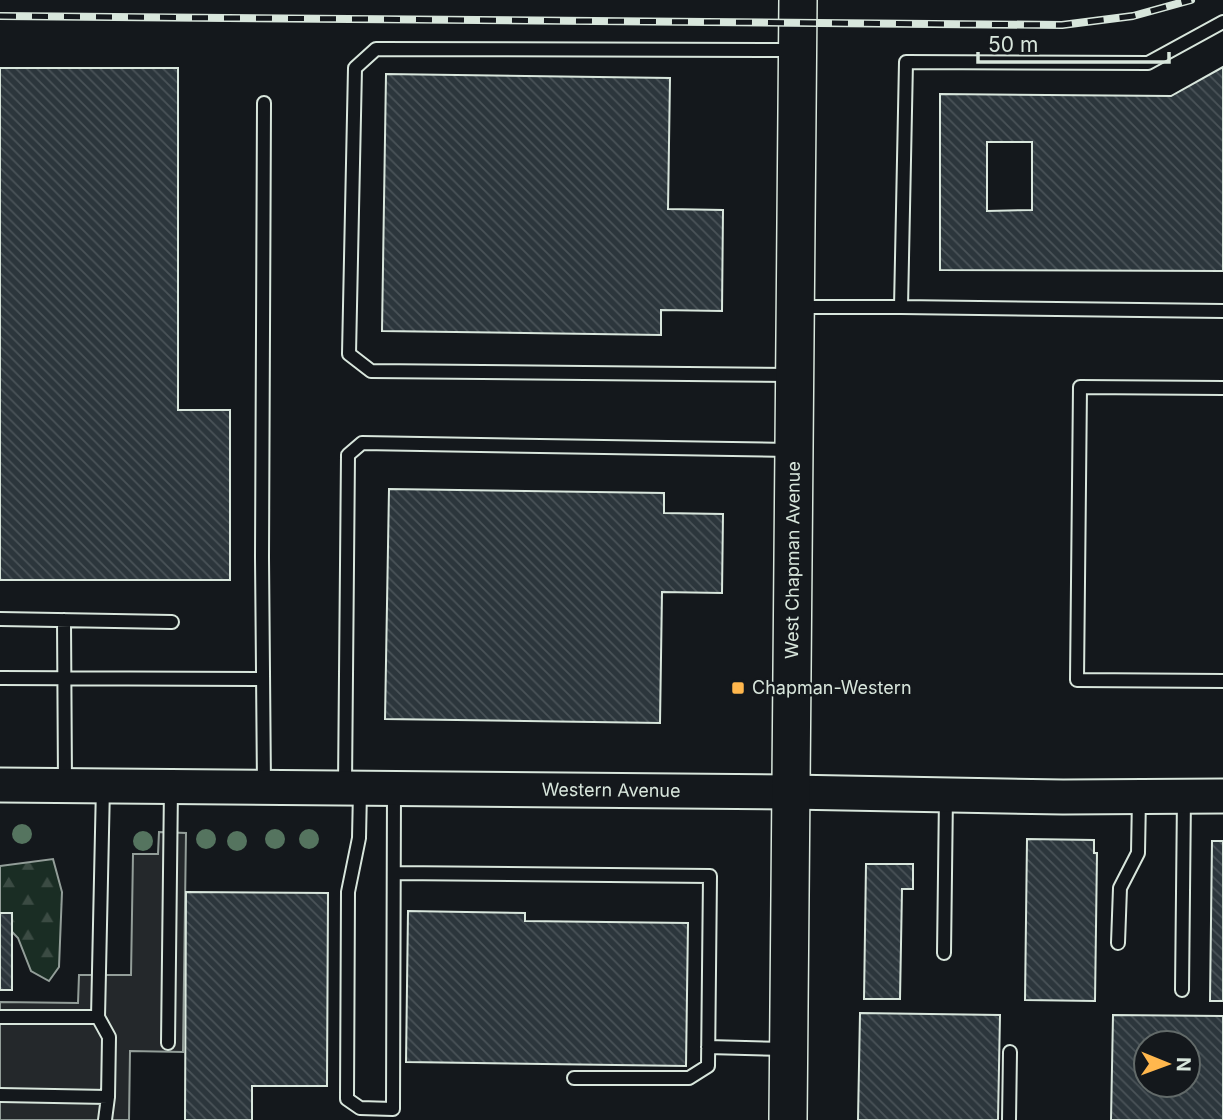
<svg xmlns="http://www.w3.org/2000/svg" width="1223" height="1120" font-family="Inter,sans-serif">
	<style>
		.forest { fill: url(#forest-firs); stroke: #939e99; stroke-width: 2 }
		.parking { fill: #24282b; stroke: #939e99; stroke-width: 2 }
		.building { fill: url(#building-back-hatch); stroke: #d8e6dc; stroke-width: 2; fill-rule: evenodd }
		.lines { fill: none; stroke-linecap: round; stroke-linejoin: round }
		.lane-casing { stroke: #d8e6dc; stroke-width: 16 }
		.secondary-casing { stroke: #d8e6dc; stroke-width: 37 }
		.primary-casing { stroke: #d8e6dc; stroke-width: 40 }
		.lane { stroke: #14181c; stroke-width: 12 }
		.secondary { stroke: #14181c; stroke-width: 33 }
		.primary { stroke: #14181c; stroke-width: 37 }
		.rail-casing { stroke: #d8e6dc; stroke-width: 8 }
		.rail { stroke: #14181c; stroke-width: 5; stroke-dasharray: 16; stroke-linecap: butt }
		.tree { fill: #55745f }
		.poi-dot { fill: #ffb74d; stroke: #14181c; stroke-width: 2.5 }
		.labels { text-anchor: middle; stroke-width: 5; stroke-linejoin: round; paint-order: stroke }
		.street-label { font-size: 18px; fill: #d8e6dc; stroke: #14181c }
		.poi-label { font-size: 18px; fill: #d8e6dc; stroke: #14181c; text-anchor: start }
	</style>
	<defs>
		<pattern id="forest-firs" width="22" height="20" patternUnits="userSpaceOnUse" patternTransform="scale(1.75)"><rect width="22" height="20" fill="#1a2d24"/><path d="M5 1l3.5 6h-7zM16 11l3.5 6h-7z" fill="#3b4b43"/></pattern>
		<pattern id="building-back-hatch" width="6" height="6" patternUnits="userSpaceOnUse" patternTransform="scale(1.75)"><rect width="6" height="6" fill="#2c363c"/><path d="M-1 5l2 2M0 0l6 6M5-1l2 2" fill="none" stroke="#4a5358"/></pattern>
	</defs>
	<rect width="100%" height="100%" fill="#14181c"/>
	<path class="forest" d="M53 859 62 892 59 967 49 981 31 971 18 938 0 919V866Z"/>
	<path class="parking" d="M159 832 186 833 183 1052 130 1051 129 1120H0V1002L78 1003 79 975H131L133 854H158Z"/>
	<path class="building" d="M1223 67V271L940 270V94L1171 96ZM987 142H1032V210L987 211Z
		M0 68H178V410H230V580H0Z
		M386 74 670 78 668 209 723 210 722 311 661 310V335L382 331Z
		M389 489 664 493V513L723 514 722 593 662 592 660 723 385 719Z
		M1027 839 1094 840V853H1097L1095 1001 1025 1000Z
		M1212 841H1223V1001H1210Z
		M866 864H913V889H902L900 999H864Z
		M186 892 328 893 327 1086H252V1120H185Z
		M408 911 525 913V921L688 923 686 1066 406 1062Z
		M0 913H12V990H0Z
		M860 1013 1000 1015 998 1120H858Z
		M1113 1015 1223 1016V1120H1111ZM1146 1043H1188V1085H1146Z"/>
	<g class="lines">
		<defs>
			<path id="lane" d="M1223 22 1148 63 906 62 901 307 1223 311
				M800 307H901
				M790 375 371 371 349 354 355 68 376 49 794 50
				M1223 388 1080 387 1077 680 1223 681
				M0 619 172 622
				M64 620 65 784
				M0 678 263 679
				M345 785 348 455 362 443 789 450
				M264 787 262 557 264 103
				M360 791 359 838 348 892 347 1099 360 1108 393 1109 394 788
				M394 873 710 876 708 1066 689 1078H574
				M1118 943 1120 888 1138 853 1139 797
				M944 953 946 795
				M1182 990 1184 796
				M0 1017H98L109 1037 108 1097 0 1095
				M98 1017 103 786
				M168 1043 171 787
				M708 1047 785 1049
				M105 1120 108 1097
				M1009 1120 1010 1052"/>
			<g id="secondary">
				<path id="s1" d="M0 785 790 792 1063 797 1223 796"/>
			</g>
			<g id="primary">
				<path id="s2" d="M788 1120 798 0"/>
			</g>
		</defs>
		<use href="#lane" class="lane-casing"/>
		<use href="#secondary" class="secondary-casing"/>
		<use href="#primary" class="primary-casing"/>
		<use href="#lane" class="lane"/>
		<use href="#secondary" class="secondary"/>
		<use href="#primary" class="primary"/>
		<defs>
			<path id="rail" d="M0 16 1062 25 1133 16 1191 0"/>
		</defs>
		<use href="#rail" class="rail-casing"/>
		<use href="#rail" class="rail"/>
	</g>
	<g class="tree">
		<circle cx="22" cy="834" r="10"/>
		<circle cx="206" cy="839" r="10"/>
		<circle cx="275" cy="839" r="10"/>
		<circle cx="309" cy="839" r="10"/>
		<circle cx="143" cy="841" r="10"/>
		<circle cx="237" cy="841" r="10"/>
	</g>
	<rect class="poi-dot" x="731" y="681" width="14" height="14" rx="3.5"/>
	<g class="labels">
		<g class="street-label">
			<text dy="6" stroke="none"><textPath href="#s2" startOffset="560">West Chapman Avenue</textPath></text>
			<text dy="6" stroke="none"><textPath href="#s1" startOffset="611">Western Avenue</textPath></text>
		</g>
		<g class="poi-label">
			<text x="752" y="694">Chapman-Western</text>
		</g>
	</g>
	<g transform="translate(1167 1064) rotate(91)"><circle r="33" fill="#14181c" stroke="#626a69" stroke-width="2"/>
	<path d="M0-5L12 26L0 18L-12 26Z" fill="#ffb74d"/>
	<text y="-10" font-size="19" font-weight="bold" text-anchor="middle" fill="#d8e6dc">N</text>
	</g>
	<path d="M978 52v10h191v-10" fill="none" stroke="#d8e6dc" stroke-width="3.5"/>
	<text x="988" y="52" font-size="21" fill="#d8e6dc" stroke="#14181c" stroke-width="5" paint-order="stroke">50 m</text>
</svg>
